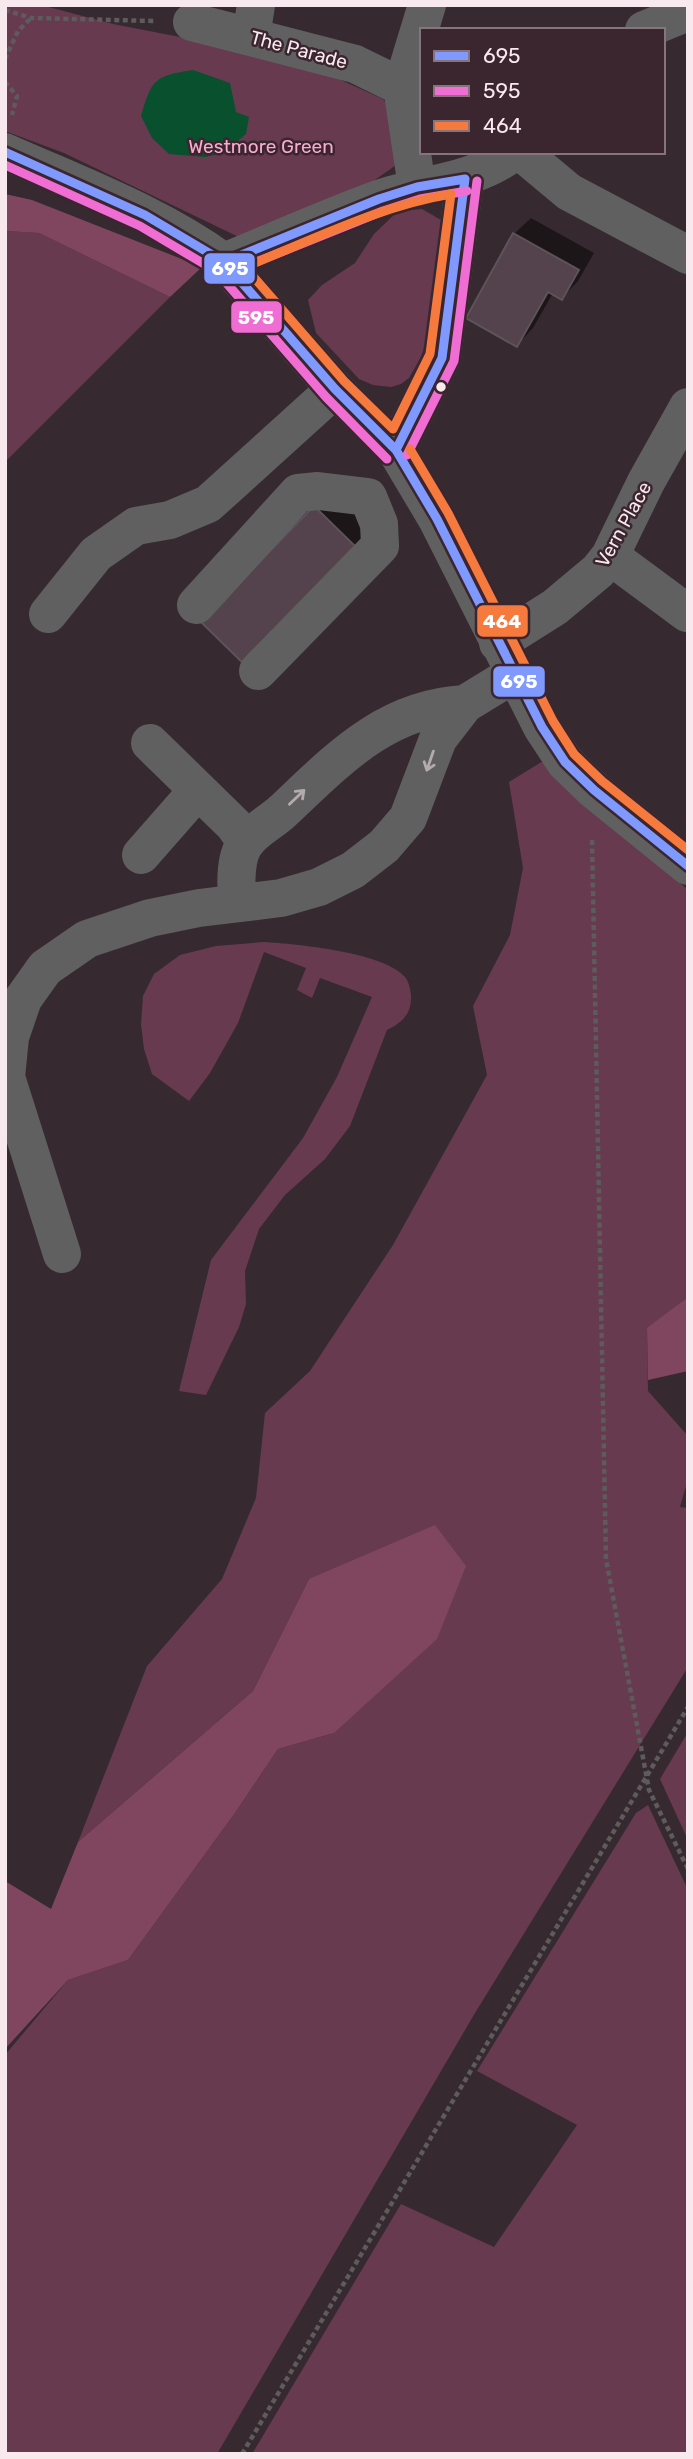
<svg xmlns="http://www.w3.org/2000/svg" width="693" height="2459" font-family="Rubik,sans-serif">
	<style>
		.green { fill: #673a4f }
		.forest { fill: #804660 }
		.water { fill: #08502e }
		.shadow { fill: #0007 }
		.building { fill: #54434c; stroke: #5d5358; stroke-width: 2 }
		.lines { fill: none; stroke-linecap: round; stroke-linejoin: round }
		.path { stroke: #5e5b5c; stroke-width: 4.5; stroke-dasharray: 5 3.5; stroke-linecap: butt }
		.minor { stroke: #5f605f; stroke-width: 38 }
		.bus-1-casing { stroke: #3b252f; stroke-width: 14 }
		.bus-2-casing { stroke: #3b252f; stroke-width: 14 }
		.bus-3-casing { stroke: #3b252f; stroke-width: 14 }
		.bus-1 { stroke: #8099ff; stroke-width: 9 }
		.bus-2 { stroke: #f06ed3; stroke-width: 9 }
		.bus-3 { stroke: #f6793e; stroke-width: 9 }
		.oneway { stroke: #b3abae }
		.bus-dot { fill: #f8e9ef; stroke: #3b252f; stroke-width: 2.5 }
		.labels { text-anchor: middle; stroke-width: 5; stroke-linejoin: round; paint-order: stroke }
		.street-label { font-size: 19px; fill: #f8e9ef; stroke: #3b252f }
		.park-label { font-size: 19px; fill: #f9acce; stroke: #3b252f }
		.line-badge { stroke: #3b252f; stroke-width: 2.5 }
		.badge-label { font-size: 19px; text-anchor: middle; font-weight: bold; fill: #fff }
	</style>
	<rect width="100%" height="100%" fill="#362a30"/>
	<path class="green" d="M5 5H41L113 24 294 59 383 99 402 125 396 165 272 253 64 153 5 131Z
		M422 209 441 220 440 298 421 357 409 378 401 384 391 387 373 385 359 379 316 333 308 300 322 285 355 263 374 234 398 211Z
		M5 231 39 233 170 297 5 462Z
		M543 761 688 890V1297L647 1329 648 1391 688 1436V1479L680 1507 688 1508V1667L475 2013 217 2454H5V2055L68 1980 128 1960 235 1813 278 1749 334 1733 309 1579 253 1691 78 1842 147 1666 222 1579 256 1498 265 1413 310 1371 393 1245 487 1075 473 1006 510 935 523 868 509 782Z
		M264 942C296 944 384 952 405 977 409 982 411 991 411 998 411 1015 401 1023 387 1030L350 1126 325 1159 285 1195 259 1229 245 1271 246 1304 239 1327 206 1395 179 1391 211 1260 303 1138 337 1077 372 997 320 978 312 998 297 990 306 968 264 952 238 1023 210 1073 189 1101 152 1074 144 1049 141 1024 143 996 154 974 180 955 216 946Z
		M688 1732V1840L660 1779Z
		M648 1805 688 1890V2454H252L401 2204 494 2247 577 2125 477 2071 636 1813Z"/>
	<path class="forest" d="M5 194 32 200 202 267 170 297 39 233 5 231Z
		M688 1297V1371L648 1380 647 1328Z
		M435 1525 466 1566 437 1639 334 1733 278 1749 235 1813 128 1960 68 1980 5 2049V1881L51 1909 78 1842 253 1691 309 1579Z"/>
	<path class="water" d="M193 70 230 83 236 112 249 117 246 134 224 153 205 157 169 154 152 138 141 116C152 79 154 76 193 70Z"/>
	<path class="shadow" d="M531 218 594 253 578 281 562 298 553 293 533 328 517 345 514 234Z
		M338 484 381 526 246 664 203 622Z"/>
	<path class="building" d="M513 233 579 270 562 300 548 292 517 347 466 318Z
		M314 506 359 550 246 666 201 622Z"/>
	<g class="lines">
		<path class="path" d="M5 10 31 18 154 21
			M5 59 18 31 31 18
			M5 82 17 96 12 115
			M592 840 606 1559 649 1790 688 1869
			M242 2454 688 1707"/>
		<path class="minor" d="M192 22 355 64 402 87
			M644 30 688 12
			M251 37 256 5
			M5 152C79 185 158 214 224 262L335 389 396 450 437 519 542 727 565 762 594 790 688 866
			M521 152 569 192 688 255
			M417 187 402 87 427 5
			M224 262C275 241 326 218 378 199 424 183 474 183 514 152
			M396 450 442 358 465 179
			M610 556 687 613
			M196 605 298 493 318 491 368 497 379 524 380 546 258 671
			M48 614 96 554 136 526 170 520 208 504 335 389
			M498 643 555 607 598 571 610 556 646 482 688 407
			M150 743 234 825 246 842
			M141 855 198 790
			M237 903C236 885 234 856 247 841 256 829 273 821 284 810 338 759 386 708 465 704
			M62 1254 6 1077 10 1037 23 999 45 968 87 939 150 918 199 908 281 898 319 887 353 870 384 846 408 818 438 739 465 704 514 674"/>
		<defs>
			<path id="bus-1" d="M5 152 145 215 224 262 335 389 396 450 437 519 542 727 565 762 594 790 688 866
				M224 262 379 199 417 187 465 179
				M396 450 442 358 465 179"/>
			<path id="bus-2" d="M5 165 140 226 216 271 326 397 387 459
				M229 273 383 211 420 199 467 191
				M407 455 454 361 477 181"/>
			<path id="bus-3" d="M451 194 430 354 393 429 344 381 245 267C312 240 379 206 451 194Z
				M410 449 448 513 553 721 574 754 602 781 688 850"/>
		</defs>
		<use href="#bus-1" class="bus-1-casing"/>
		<use href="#bus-2" class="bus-2-casing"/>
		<use href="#bus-3" class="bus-3-casing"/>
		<use href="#bus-1" class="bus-1"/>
		<use href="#bus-2" class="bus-2"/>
		<use href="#bus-3" class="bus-3"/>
	</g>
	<defs><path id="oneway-shaft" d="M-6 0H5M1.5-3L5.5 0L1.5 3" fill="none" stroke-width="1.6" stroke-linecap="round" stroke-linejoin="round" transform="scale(1.75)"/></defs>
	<g class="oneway">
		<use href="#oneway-shaft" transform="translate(430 761) rotate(109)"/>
		<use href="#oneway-shaft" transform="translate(297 797) rotate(-44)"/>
	</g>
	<circle class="bus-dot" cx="441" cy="387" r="6"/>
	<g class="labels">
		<g class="street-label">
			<text transform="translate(299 49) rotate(15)" y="7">The Parade</text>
			<text transform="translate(623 524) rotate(-61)" y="7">Vern Place</text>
		</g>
		<g class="park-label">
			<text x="261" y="153">Westmore Green</text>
		</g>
	</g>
	<g class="line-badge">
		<rect x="203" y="252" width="53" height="33" rx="7" fill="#8099ff"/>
		<rect x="230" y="300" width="53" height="34" rx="7" fill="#f06ed3"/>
		<rect x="476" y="604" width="53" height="34" rx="7" fill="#f6793e"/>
		<rect x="492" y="665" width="54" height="33" rx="7" fill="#8099ff"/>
	</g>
	<g class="badge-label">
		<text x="230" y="275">695</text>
		<text x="256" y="324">595</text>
		<text x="502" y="628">464</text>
		<text x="519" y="688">695</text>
	</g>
	<rect width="693" height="2459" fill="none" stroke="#f8e9ef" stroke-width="14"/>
	<rect x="420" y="28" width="245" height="126" fill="#3b252f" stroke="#87737c" stroke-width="2"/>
	<rect x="434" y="51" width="35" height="10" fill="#8099ff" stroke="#87737c" stroke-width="2"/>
	<text x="483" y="63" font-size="21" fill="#f8e9ef">695</text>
	<rect x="434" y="86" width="35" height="10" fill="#f06ed3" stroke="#87737c" stroke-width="2"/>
	<text x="483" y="98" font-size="21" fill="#f8e9ef">595</text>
	<rect x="434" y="121" width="35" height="10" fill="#f6793e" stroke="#87737c" stroke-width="2"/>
	<text x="483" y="133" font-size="21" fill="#f8e9ef">464</text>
</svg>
